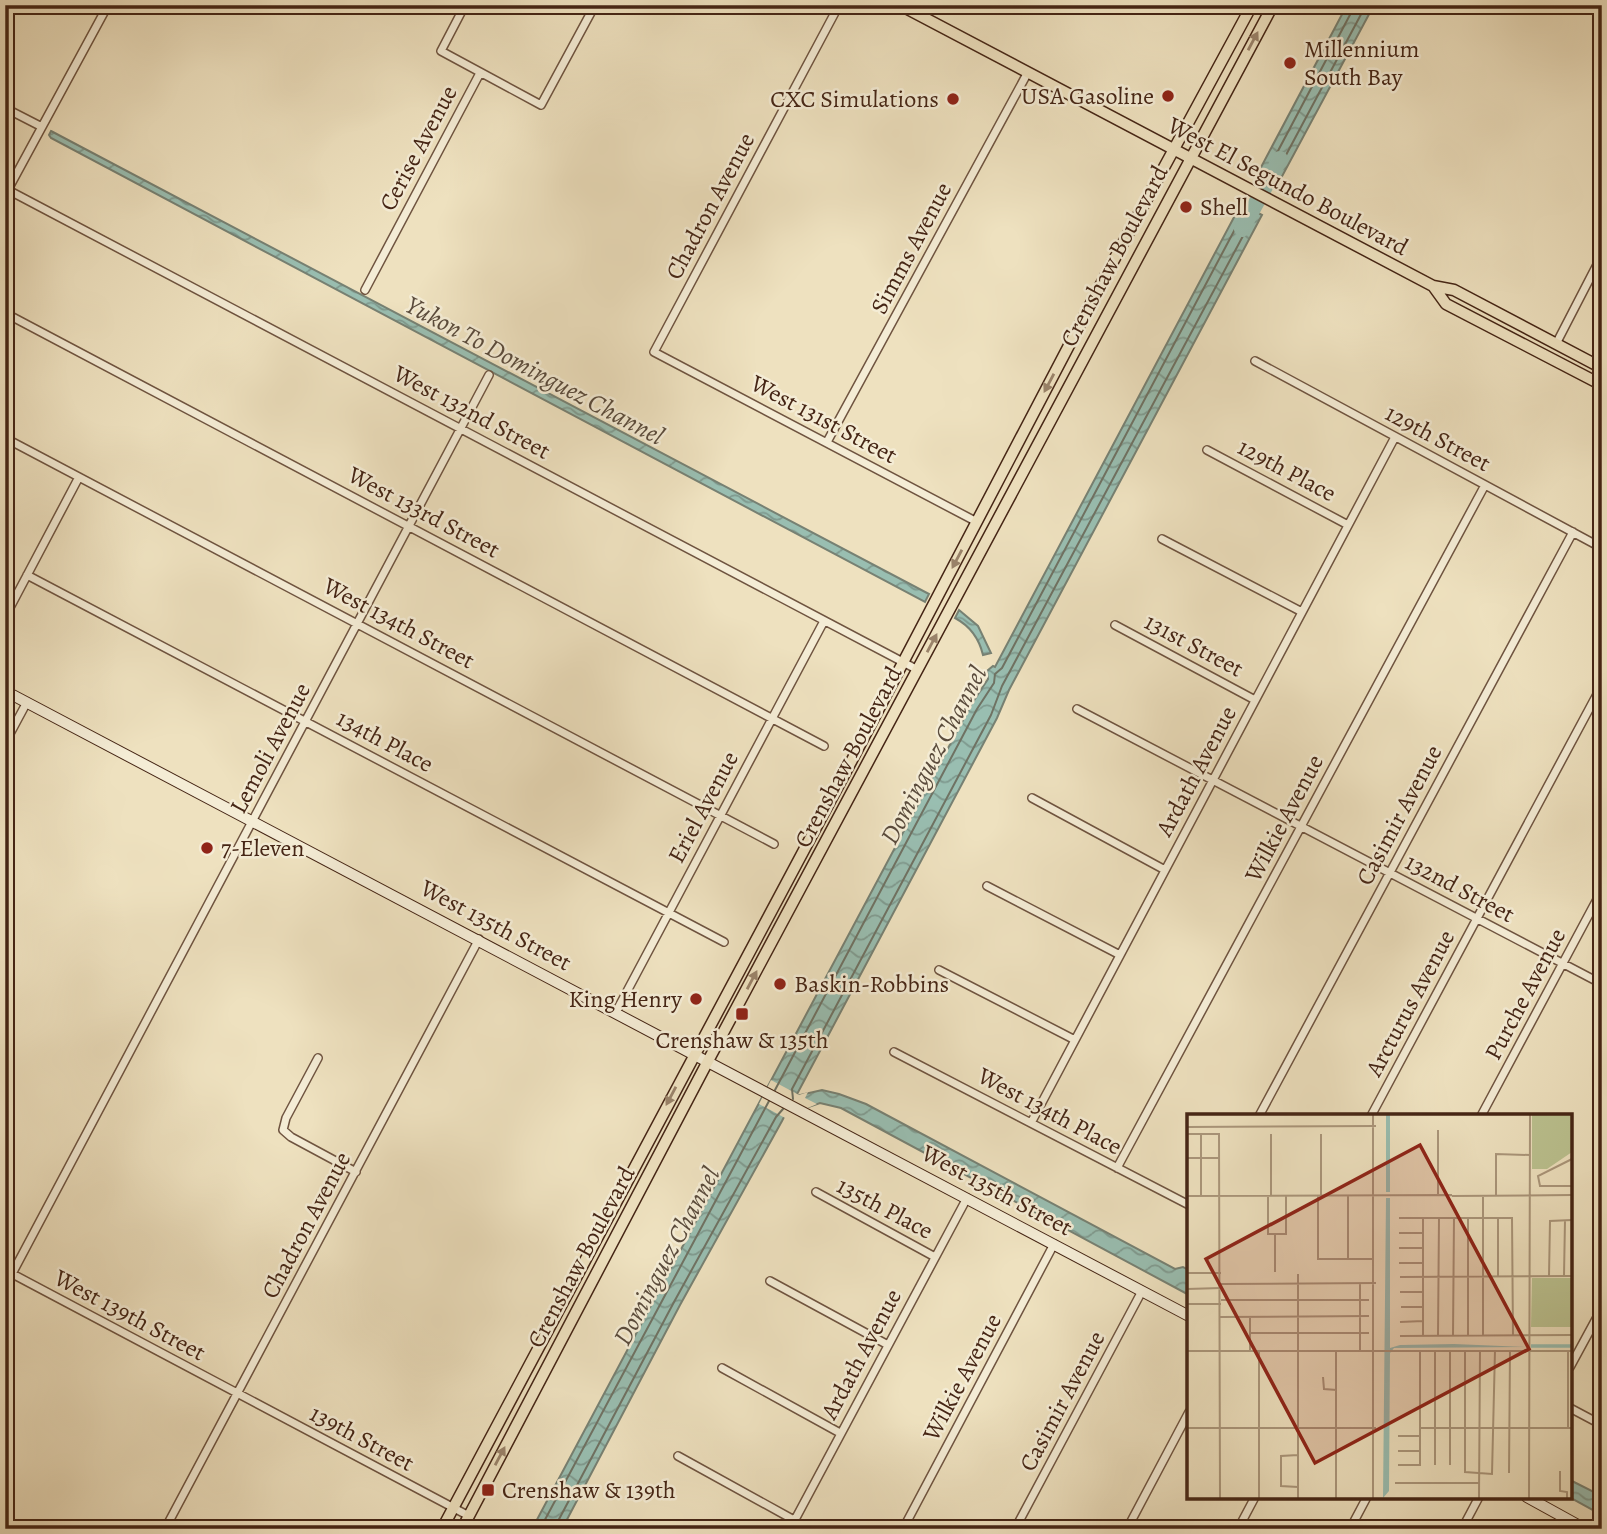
<svg xmlns="http://www.w3.org/2000/svg" width="1607" height="1534" font-family="Alegreya,serif">
	<style>
		.water { fill: url(#water-waves); stroke: #778173; stroke-width: 2 }
		.pier { fill: #eee1bf }
		.lines { fill: none; stroke-linecap: round; stroke-linejoin: round }
		.shore { stroke: #6f7263; stroke-width: 2 }
		.river { stroke: #99beb1; stroke-width: 16 }
		.street-casing { stroke: #6f5440; stroke-width: 10 }
		.secondary-casing { stroke: #452515; stroke-width: 12 }
		.primary-casing { stroke: #452515; stroke-width: 13 }
		.street { stroke: #f4ecd5; stroke-width: 7 }
		.secondary { stroke: #f4ecd5; stroke-width: 10 }
		.primary { stroke: #eee1bf; stroke-width: 10 }
		.oneway { fill: #9a836a }
		.poi-dot { fill: #8f2418; stroke: #f4ecd5; stroke-width: 2.5 }
		.labels { text-anchor: middle; stroke-width: 5; stroke-linejoin: round; paint-order: stroke }
		.poi-label { font-size: 24px; fill: #452515; stroke: #f4ecd5; text-anchor: start }
		.street-label { font-size: 24px; fill: #452515; stroke: #f4ecd5 }
		.water-label { font-size: 26px; font-style: italic; fill: #5a4b3c; stroke: #f4ecd5 }
		.inset-river { fill: none; stroke: #99beb1; stroke-width: 3.5 }
		.inset-road { fill: none; stroke: #aa967b; stroke-width: 2 }
		.view { fill: #8f2418; fill-opacity: 0.15; stroke: #8f2418; stroke-width: 3.5 }
		.inset-edge { fill: none; stroke: #452515; stroke-width: 3.5 }
	</style>
	<defs>
		<pattern id="water-waves" width="16" height="10" patternUnits="userSpaceOnUse" patternTransform="scale(1.75)"><rect width="16" height="10" fill="#99beb1"/><path d="M0 5q4-4 8 0t8 0" fill="none" stroke="#7f9a8f"/></pattern>
	</defs>
	<rect width="100%" height="100%" fill="#eee1bf"/>
	<filter id="stains"><feTurbulence type="fractalNoise" baseFrequency=".00286" numOctaves="4"/><feColorMatrix values="0 0 0 0 .2 0 0 0 0 .09 0 0 0 0 .02 0 0 0 .5 -.17"/></filter>
	<radialGradient id="worn" r=".72"><stop offset=".6" stop-color="#630" stop-opacity="0"/><stop offset="1" stop-color="#630" stop-opacity=".3"/></radialGradient>
	<path class="water" d="M1347 5H1374L1279 182 1259 171Z
		M51 131 929 594 925 602 51 138 49 135Z
		M1241 204 1262 215 1009 690 997 718 796 1096 822 1090 839 1094 866 1104 1175 1269 1183 1267 1189 1270V1295L841 1108 820 1103 785 1115 782 1121 680 1305 562 1529H532L971 705 988 679 987 671 993 666 995 667Z
		M959 610 978 626 991 653 983 655C979 638 970 626 955 618Z
		M1570 1480 1602 1496V1506L1598 1513 1569 1497Z"/>
	<path class="pier" d="M771 1080 799 1095 808 1092 805 1098 817 1104 789 1116 787 1119 759 1104Z"/>
	<g class="lines">
		<path class="shore" d="M1353 5 1352 11 1270 166 1273 171 1278 170 1366 5
			M775 1090 977 709 994 683 995 674 1002 668 1242 216 1247 215 1251 221 1002 686 991 715 792 1089 793 1099
			M540 1529 769 1101
			M556 1529 557 1523 674 1302 776 1117 783 1109"/>
		<path class="river" d="M1242 229 1280 159"/>
		<defs>
			<path id="street" d="M465 5 441 51 541 105 595 5
				M839 5 654 352 977 522
				M5 108 42 127
				M8 190 918 670
				M5 195 108 5
				M365 290 480 73
				M5 313 824 746
				M1556 344 1602 255
				M1255 361 1602 548
				M5 438 774 844
				M827 442 1028 72
				M1207 450 1348 525
				M1162 539 1302 612
				M27 575 724 942
				M5 617 79 477
				M1115 625 1255 700
				M1077 709 1602 984
				M5 743 27 702
				M1032 798 1165 870
				M987 886 1120 955
				M939 970 1075 1040
				M616 1012 824 621
				M894 1052 1189 1205
				M318 1058 286 1118 283 1130 291 1137 356 1172
				M1259 1116 1573 532
				M1371 1116 1602 685
				M1481 1116 1602 890
				M1031 1123 1395 437
				M1117 1168 1485 485
				M816 1192 935 1257
				M5 1270 469 1516
				M770 1281 888 1345
				M5 1287 489 375
				M1570 1367 1602 1308
				M722 1368 840 1433
				M1570 1408 1602 1425
				M678 1456 794 1520
				M165 1529 479 939
				M790 1529 967 1198
				M903 1529 1054 1244
				M1015 1529 1142 1291
				M1127 1529 1189 1412
				M1238 1529 1255 1497
				M1350 1529 1367 1497
				M1462 1529 1479 1497"/>
			<path id="secondary" d="M5 691 1189 1316
				M1527 1497 1585 1529"/>
			<path id="primary" d="M900 5 1433 286 1454 290 1602 368
				M1433 286 1446 304 1602 385
				M442 1529 852 760 1109 269 1252 5
				M462 1529 708 1061 1273 5"/>
		</defs>
		<use href="#street" class="street-casing"/>
		<use href="#secondary" class="secondary-casing"/>
		<use href="#primary" class="primary-casing"/>
		<use href="#street" class="street"/>
		<use href="#secondary" class="secondary"/>
		<use href="#primary" class="primary"/>
	</g>
	<defs><path id="oneway-solid" d="M-6-.8H1V-3.2L6.5 0L1 3.2V.8H-6Z" transform="scale(1.75)"/></defs>
	<g class="oneway">
		<use href="#oneway-solid" transform="translate(1253 41) rotate(-62)"/>
		<use href="#oneway-solid" transform="translate(1049 383) rotate(118)"/>
		<use href="#oneway-solid" transform="translate(957 559) rotate(118)"/>
		<use href="#oneway-solid" transform="translate(932 643) rotate(-62)"/>
		<use href="#oneway-solid" transform="translate(752 980) rotate(-62)"/>
		<use href="#oneway-solid" transform="translate(671 1096) rotate(118)"/>
		<use href="#oneway-solid" transform="translate(500 1456) rotate(-62)"/>
	</g>
	<g class="poi-dot">
		<circle cx="1290" cy="63" r="7"/>
		<circle cx="1168" cy="96" r="7"/>
		<circle cx="953" cy="99" r="7"/>
		<circle cx="1186" cy="207" r="7"/>
		<circle cx="207" cy="848" r="7"/>
		<circle cx="780" cy="984" r="7"/>
		<circle cx="696" cy="999" r="7"/>
		<rect x="735" y="1007" width="14" height="14" rx="3.5"/>
		<rect x="481" y="1483" width="14" height="14" rx="3.5"/>
	</g>
	<g class="labels">
		<g class="poi-label">
			<text x="1304" y="57">Millennium<tspan x="1304" dy="28">South Bay</tspan></text>
			<text x="1154" y="104" text-anchor="end">USA Gasoline</text>
			<text x="939" y="107" text-anchor="end">CXC Simulations</text>
			<text x="1200" y="215">Shell</text>
			<text x="221" y="856">7-Eleven</text>
			<text x="794" y="992">Baskin-Robbins</text>
			<text x="682" y="1007" text-anchor="end">King Henry</text>
			<text x="742" y="1048" text-anchor="middle">Crenshaw &amp; 135th</text>
			<text x="502" y="1498">Crenshaw &amp; 139th</text>
		</g>
		<g class="street-label">
			<text transform="translate(418 148) rotate(-62)" y="8">Cerise Avenue</text>
			<text transform="translate(1288 186) rotate(28)" y="8">West El Segundo Boulevard</text>
			<text transform="translate(710 206) rotate(-62)" y="8">Chadron Avenue</text>
			<text transform="translate(911 248) rotate(-62)" y="8">Simms Avenue</text>
			<text transform="translate(1114 256) rotate(-62)" y="8">Crenshaw Boulevard</text>
			<text transform="translate(472 412) rotate(28)" y="8">West 132nd Street</text>
			<text transform="translate(824 419) rotate(28)" y="8">West 131st Street</text>
			<text transform="translate(1438 438) rotate(28)" y="8">129th Street</text>
			<text transform="translate(1287 470) rotate(28)" y="8">129th Place</text>
			<text transform="translate(424 512) rotate(28)" y="8">West 133rd Street</text>
			<text transform="translate(399 623) rotate(28)" y="8">West 134th Street</text>
			<text transform="translate(1194 645) rotate(28)" y="8">131st Street</text>
			<text transform="translate(385 741) rotate(28)" y="8">134th Place</text>
			<text transform="translate(270 748) rotate(-62)" y="8">Lemoli Avenue</text>
			<text transform="translate(848 757) rotate(-62)" y="8">Crenshaw Boulevard</text>
			<text transform="translate(1196 771) rotate(-62)" y="8">Ardath Avenue</text>
			<text transform="translate(703 807) rotate(-62)" y="8">Eriel Avenue</text>
			<text transform="translate(1399 815) rotate(-62)" y="8">Casimir Avenue</text>
			<text transform="translate(1284 818) rotate(-62)" y="8">Wilkie Avenue</text>
			<text transform="translate(1460 888) rotate(28)" y="8">132nd Street</text>
			<text transform="translate(496 925) rotate(28)" y="8">West 135th Street</text>
			<text transform="translate(1525 994) rotate(-62)" y="8">Purche Avenue</text>
			<text transform="translate(1410 1003) rotate(-62)" y="8">Arcturus Avenue</text>
			<text transform="translate(1050 1111) rotate(28)" y="8">West 134th Place</text>
			<text transform="translate(997 1190) rotate(28)" y="8">West 135th Street</text>
			<text transform="translate(885 1208) rotate(28)" y="8">135th Place</text>
			<text transform="translate(306 1225) rotate(-62)" y="8">Chadron Avenue</text>
			<text transform="translate(581 1257) rotate(-62)" y="8">Crenshaw Boulevard</text>
			<text transform="translate(130 1315) rotate(28)" y="8">West 139th Street</text>
			<text transform="translate(861 1354) rotate(-62)" y="8">Ardath Avenue</text>
			<text transform="translate(962 1377) rotate(-62)" y="8">Wilkie Avenue</text>
			<text transform="translate(1062 1401) rotate(-62)" y="8">Casimir Avenue</text>
			<text transform="translate(362 1438) rotate(28)" y="8">139th Street</text>
		</g>
		<g class="water-label">
			<text transform="translate(535 370) rotate(28)" y="9">Yukon To Dominguez Channel</text>
			<text transform="translate(933 755) rotate(-62)" y="9">Dominguez Channel</text>
			<text transform="translate(666 1256) rotate(-62)" y="9">Dominguez Channel</text>
		</g>
	</g>
	<g transform="translate(1187 1114)">
		<rect width="385" height="385" fill="#eee1bf"/>
		<path d="M345 1H385V38L360 55H345ZM345 164H385V213H344Z" fill="#bbc290"/>
		<path d="M199 1H203V78H199ZM199 84H203V234L213 231 267 230 340 233 207 234 203 239 202 377 196 384Z" fill="#99beb1"/>
		<path class="inset-river" d="M344 232H385"/>
		<path class="inset-road" d="M0 13 189 12M251 16V80M0 20H32L33 384M14 20V81M0 44H32M385 45 351 62 353 72H385M134 81V20M309 81V40L343 41M0 82 265 81M81 82V120H99V82M84 82V20M131 82V145H186M265 82 385 81M212 104H325L326 221M236 104V221M212 119H236M88 120V158M212 134H236M161 145V81M212 149H236M0 159H34M311 162V104M362 162 363 107 385 106M377 162 378 106M213 163 385 162M173 169V236M34 170 189 169M0 175 34 174M213 178H236M34 186H182M0 190H34M214 193H236M33 203 182 202M63 203V236M213 208 236 207M63 219H182M251 221 252 104M266 221 267 104M281 221V104M296 221V81M213 222 385 221M278 236V358L305 360 308 236M0 237H385M136 263 137 275 150 276M0 314H189M233 314H385M381 314V237M211 322H233M211 337H233M211 351H233V236M248 351V236M263 351V236M373 357V377L380 378V384M322 359 323 236M208 369H293M111 373 94 372V342L111 341M72 384V237M111 384V160M149 384V236M186 384V1M292 384 293 236M342 384 343 1"/>
		<path class="view" d="M233 31 342 235 128 349 19 145Z"/>
		<rect width="385" height="385" class="inset-edge"/>
	</g>
	<rect width="1607" height="1534" fill="none" stroke="#eee1bf" stroke-width="28"/>
	<rect x="7" y="7" width="1593" height="1520" fill="none" stroke="#452515" stroke-width="3.5"/>
	<rect x="14" y="14" width="1579" height="1506" fill="none" stroke="#452515" stroke-width="2"/>
	<rect width="100%" height="100%" filter="url(#stains)"/>
	<rect width="100%" height="100%" fill="url(#worn)"/>
</svg>
